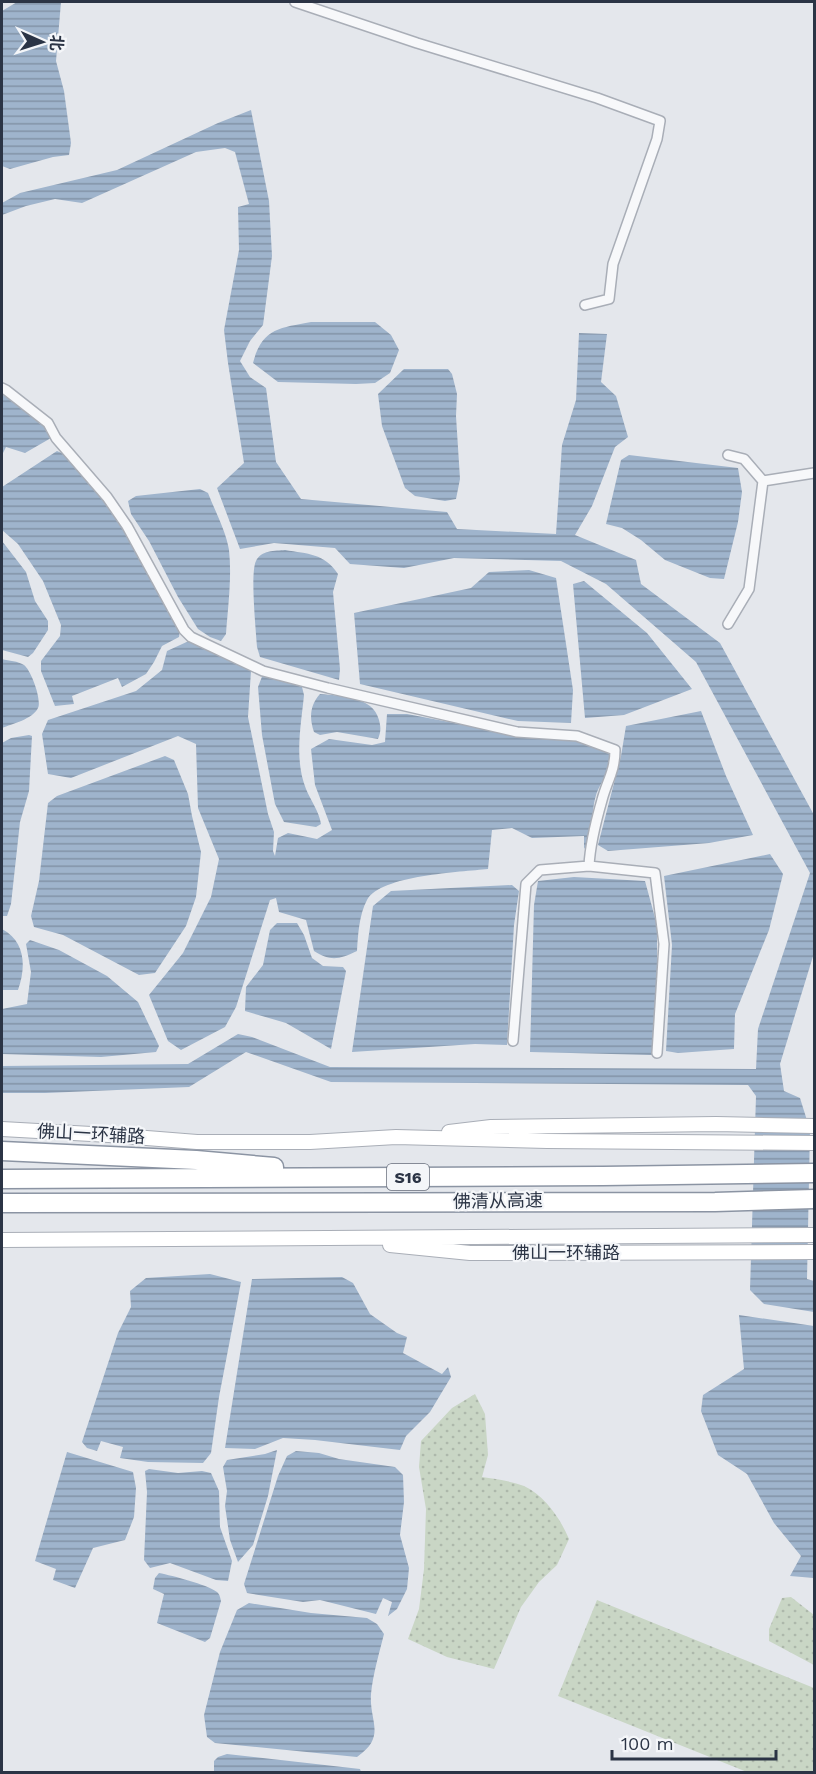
<svg xmlns="http://www.w3.org/2000/svg" width="816" height="1774" font-family="'Work Sans','Noto Sans SC',sans-serif">
	<style>
		.grass { fill: url(#grass-dots) }
		.water { fill: url(#water-rules) }
		.lines { fill: none; stroke-linecap: round; stroke-linejoin: round }
		.street-casing { stroke: #a9aeb7; stroke-width: 12 }
		.secondary-casing { stroke: #a9aeb7; stroke-width: 16 }
		.highway-casing { stroke: #8b94a3; stroke-width: 21 }
		.street { stroke: #f7f8fa; stroke-width: 9 }
		.secondary { stroke: #fff; stroke-width: 14 }
		.highway { stroke: #fff; stroke-width: 18 }
		.labels { text-anchor: middle; stroke-width: 4.5; stroke-linejoin: round; paint-order: stroke }
		.shield { fill: #f4f6f9; stroke: #676e7b; stroke-width: 1.5 }
		.shield-label { font-size: 16px; font-weight: bold; fill: #2b3445 }
		.street-label { font-size: 18px; fill: #2b3445; stroke: #f4f6f9 }
	</style>
	<defs>
		<pattern id="grass-dots" width="8" height="8" patternUnits="userSpaceOnUse" patternTransform="scale(1.5)"><rect width="8" height="8" fill="#c9d6c5"/><path d="M2 2h.1M6 6h.1" fill="none" stroke="#adb8ab" stroke-width="1.8" stroke-linecap="round"/></pattern>
		<pattern id="water-rules" width="6" height="5" patternUnits="userSpaceOnUse" patternTransform="scale(1.5)"><rect width="6" height="5" fill="#9fb4cc"/><path d="M0 2.5h6" fill="none" stroke="#8293a7"/></pattern>
	</defs>
	<rect width="100%" height="100%" fill="#e4e7ec"/>
	<path class="grass" d="M475 1394 485 1414 488 1455 482 1477C495 1479 511 1481 524 1486 545 1496 560 1518 569 1539L557 1565 539 1582 521 1607 494 1669 447 1657 408 1639 419 1609 424 1569 426 1509 419 1467 421 1441 452 1408Z
		M791 1597 814 1615V1665L769 1641V1629L782 1598Z
		M597 1600 814 1688V1772H747L558 1696Z"/>
	<path class="water" d="M17 2H61L56 61 64 91 71 143 69 155 53 157 10 169 2 166V11Z
		M251 110 269 201 272 256 263 325 250 341 240 361 250 377 266 388 276 462 301 499 447 512 457 529 556 534 562 445 576 400 579 333 607 334 601 382 616 396 628 437 615 447 592 506 575 535 636 560 641 584 720 643 814 815V953L780 1064 784 1091 800 1098 810 1130 807 1279 814 1281V1312L764 1304 750 1290 756 1096 748 1085 331 1082 246 1052 189 1087 45 1093H2V1066L188 1064 238 1034 252 1037 330 1067 756 1069 758 1029 810 873 696 662 606 584 561 561 454 558 404 568 350 564 335 548 274 543 240 549 217 488 244 463 228 363 224 330 239 250 238 207 249 204 235 152 225 148 196 152 82 203 55 199 26 206 2 215V203L20 193 117 170 218 123Z
		M311 322H375L391 335 399 350 390 373 375 383 356 384 278 382 253 363C262 328 280 328 311 322Z
		M404 369H448L452 374 457 394 456 416 460 479 456 499 445 501 415 496 405 488 382 426 378 394Z
		M2 394 45 426 51 438 25 453 6 447 2 455Z
		M57 451 71 457 127 531 180 630 179 637 162 646 154 662 146 674 122 687 118 678 72 696 74 704 55 706 41 671V661L60 636 61 625 43 581 18 544 2 530V487Z
		M629 455 738 468 742 492 738 522 724 579 710 578 665 560 641 540 622 528 606 524 621 460Z
		M200 489 208 493C215 511 226 531 229 550 232 577 228 607 226 634L221 641 210 637 198 629 178 597 149 541 131 514 128 501 136 496Z
		M2 541 26 572 35 601 48 621V630L33 653 28 657 2 650Z
		M285 550C308 554 324 553 338 574L333 592 340 669 339 680 260 657 257 647C256 631 250 573 256 561 261 550 275 551 285 550Z
		M529 570 556 578 573 690 571 723 518 721 360 684 354 613 471 588 489 572Z
		M584 581 647 633 692 689 624 715 585 718 573 584Z
		M191 640 230 658 251 671 248 717 268 814 274 832 273 851 275 856 278 838 288 833 317 839 332 830 315 785 311 749 329 739 372 745 385 742 387 714H407L523 736 584 741 609 751C614 773 599 780 595 799 591 815 594 835 584 849V836L532 838 512 828 492 830 488 869C461 872 381 875 367 900 359 915 358 935 357 951 340 959 331 962 314 951L306 920 279 912 276 898 270 900 236 1007 225 1027 181 1050 168 1041 149 995 183 953 211 897 219 859 198 808 196 744 178 736 71 778 48 774 42 734 48 720 136 691 162 670 167 651Z
		M2 659C9 661 18 661 24 665 31 670 42 700 38 708 33 719 12 724 2 728Z
		M263 674 302 687 304 695C301 726 294 759 306 789 311 801 319 811 321 824L316 827 284 822 275 804 262 735 258 687Z
		M320 694C340 696 373 696 379 720 381 728 381 731 378 739L337 732 320 735 314 732C309 718 310 705 320 694Z
		M701 711 726 776 753 835 709 843 608 851 598 845 621 756 626 726Z
		M29 735 32 736 29 791 20 822 11 904 7 916H2V743L11 738Z
		M165 756 174 760 188 794 192 816 201 852 196 897 186 926 155 973 139 975 63 935 34 927 31 916 39 881 48 803 57 796Z
		M770 854 783 874 769 930 735 1014 734 1049 678 1053 666 1051 672 945 664 876Z
		M574 877 645 881 657 925V987L652 1055 530 1052 534 905 538 881Z
		M512 885 519 891 514 925 507 1045 475 1044 352 1052 373 906 391 891Z
		M277 923H297L304 935 312 958 323 966 343 967 346 971 331 1049 286 1023 245 1011 246 987 263 965 270 930Z
		M2 929C26 942 26 967 18 990H2Z
		M30 940 59 950 107 976 138 1002 159 1046 156 1052 101 1057 2 1054V1009L27 1004 31 972 26 944Z
		M210 1274 241 1282 219 1397 211 1453 203 1463 148 1462 120 1458 123 1447 101 1441 97 1451 87 1448 82 1442 118 1333 131 1307 130 1291 146 1278Z
		M342 1277 353 1283 370 1314 397 1333 407 1337 403 1353 442 1374 448 1367 451 1377 430 1412 406 1436 400 1450 315 1440 283 1438 255 1449 225 1448 252 1279Z
		M739 1315 814 1326V1578L790 1576 801 1556 774 1523 747 1474 718 1455 701 1411 703 1395 744 1369Z
		M277 1450 268 1496 253 1545 238 1562 230 1540 225 1506 227 1491 223 1467 227 1460 265 1454Z
		M296 1451 319 1453 339 1459 395 1467 403 1475 404 1502 400 1535 409 1568 407 1589 397 1609 388 1616 392 1602 383 1598 376 1614 320 1600 303 1602 247 1593 244 1584 278 1476 287 1456Z
		M67 1452 133 1472 136 1488 134 1517 125 1540 93 1548 75 1588 53 1580 56 1569 35 1561Z
		M149 1469 178 1473 202 1471 211 1473 219 1491 220 1527 232 1561 228 1581 216 1580 170 1563 150 1568 144 1560 147 1492 145 1471Z
		M159 1573C173 1576 206 1584 217 1592 220 1595 220 1597 221 1601L210 1638 205 1642 157 1623 164 1594 153 1589 155 1578Z
		M249 1603 311 1613 367 1618 377 1624 384 1634C379 1654 373 1674 371 1694 369 1722 387 1736 357 1757L215 1743 207 1737 204 1715 220 1652 237 1610Z
		M227 1754 360 1769 361 1772H214V1761L218 1757Z"/>
	<g class="lines">
		<defs>
			<path id="street" d="M295 2 417 43 597 98 660 121 657 139 613 264 609 299 585 305
				M2 388 6 390 48 423 56 438 107 497 127 526 184 630 191 637 263 671 328 688 517 732 577 736 615 750C615 771 607 781 602 800 596 821 590 844 589 866L540 870 526 884 513 1041
				M728 455 744 459 763 481
				M728 624 749 589 763 481 814 473
				M589 866 655 873 664 944 657 1053"/>
			<path id="secondary" d="M2 1129 109 1135 197 1142H310L396 1137 547 1141 814 1143
				M449 1132 491 1127 716 1124 814 1126
				M2 1240 814 1235
				M390 1245 470 1253 814 1252"/>
			<path id="highway" d="M2 1151 196 1160 274 1167
				M2 1179 603 1176 814 1173
				M2 1203 715 1202 814 1199"/>
		</defs>
		<use href="#street" class="street-casing"/>
		<use href="#secondary" class="secondary-casing"/>
		<use href="#highway" class="highway-casing"/>
		<use href="#street" class="street"/>
		<use href="#secondary" class="secondary"/>
		<use href="#highway" class="highway"/>
	</g>
	<g class="labels">
		<rect class="shield" x="387" y="1164" width="42" height="26" rx="4.5"/>
		<g class="shield-label">
			<text x="408" y="1183">S16</text>
		</g>
		<g class="street-label">
			<text transform="translate(91 1134) rotate(3)" y="6">佛山一环辅路</text>
			<text transform="translate(498 1201) rotate(-1)" y="6">佛清从高速</text>
			<text x="566" y="1259">佛山一环辅路</text>
		</g>
	</g>
	<rect width="816" height="1774" fill="none" stroke="#2b3445" stroke-width="6"/>
	<g transform="translate(42 42) rotate(93)" stroke="#f4f6f9" stroke-width="4.5" paint-order="stroke">
	<path d="M0-4.5L10 22L0 15L-10 22Z" fill="#2b3445"/>
	<text y="-9" font-size="16" font-weight="bold" text-anchor="middle" fill="#2b3445">北</text>
	</g>
	<path d="M612 1750v9h164v-9" fill="none" stroke="#2b3445" stroke-width="3"/>
	<text x="621" y="1750" font-size="18" fill="#2b3445" stroke="#f4f6f9" stroke-width="4.5" paint-order="stroke">100 m</text>
</svg>
